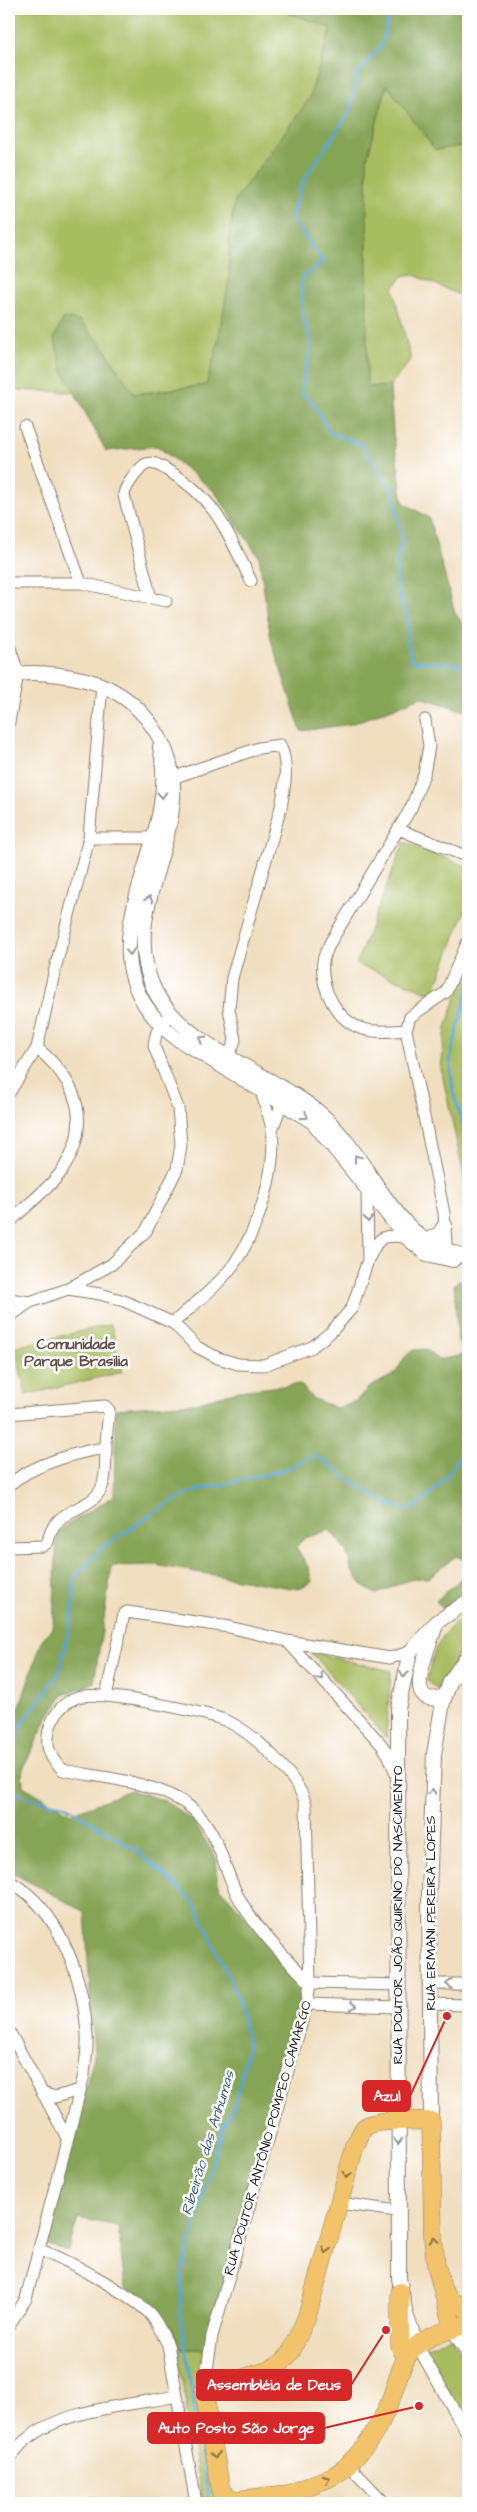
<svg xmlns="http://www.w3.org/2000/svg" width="477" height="2512" font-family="'Architects Daughter',sans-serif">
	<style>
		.green { fill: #a8bc61; stroke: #626c3e }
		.forest { fill: #86a457; stroke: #51603a }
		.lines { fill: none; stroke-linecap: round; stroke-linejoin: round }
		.stream { stroke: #5ca4d2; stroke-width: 3 }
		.minor-casing { stroke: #867d6e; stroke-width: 13 }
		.tertiary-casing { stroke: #867d6e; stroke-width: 16 }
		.primary-casing { stroke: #867d6e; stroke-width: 19 }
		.minor { stroke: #fff; stroke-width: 11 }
		.tertiary { stroke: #fff; stroke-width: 14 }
		.primary { stroke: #f2c36a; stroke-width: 18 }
		.oneway { stroke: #999 }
		.oneway2 { stroke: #877043 }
		.labels { text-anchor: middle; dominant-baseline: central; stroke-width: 5; stroke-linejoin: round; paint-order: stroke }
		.street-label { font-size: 14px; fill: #1c1c1c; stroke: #fff }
		.neighbourhood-label { font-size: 15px; font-weight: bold; fill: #624f47; stroke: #fff }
		.water-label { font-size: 15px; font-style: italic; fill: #3c6077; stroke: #fff }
		.leader { fill: none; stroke: #d62828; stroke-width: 2 }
		.callout-dot { fill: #d62828; stroke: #fff; stroke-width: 2 }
		.callout { fill: #d62828; stroke: #d62828; stroke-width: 2 }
		.callout-label { font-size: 15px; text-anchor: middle; font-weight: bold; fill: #fff }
	</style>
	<rect width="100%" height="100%" fill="#fff"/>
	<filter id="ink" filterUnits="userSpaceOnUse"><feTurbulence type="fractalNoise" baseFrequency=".02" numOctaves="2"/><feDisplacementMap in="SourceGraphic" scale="10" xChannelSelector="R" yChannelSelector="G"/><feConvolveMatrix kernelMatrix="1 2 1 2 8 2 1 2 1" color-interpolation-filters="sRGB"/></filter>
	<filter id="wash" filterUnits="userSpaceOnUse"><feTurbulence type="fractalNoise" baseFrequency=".0096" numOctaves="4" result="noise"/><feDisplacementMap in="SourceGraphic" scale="20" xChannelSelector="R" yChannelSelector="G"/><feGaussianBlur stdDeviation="1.12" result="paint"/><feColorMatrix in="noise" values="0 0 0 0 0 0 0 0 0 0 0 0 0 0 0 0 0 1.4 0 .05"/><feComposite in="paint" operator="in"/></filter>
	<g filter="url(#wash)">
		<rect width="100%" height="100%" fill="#f0debf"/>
		<path class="green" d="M 9,9 L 468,9 L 468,299 L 412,274 L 403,276 L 393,288 L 411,360 L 390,386 L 301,392 L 206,385 L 134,394 L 9,390 Z
			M 404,842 L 468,867 L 468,903 L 433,994 L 356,964 Z
			M 468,963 L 468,1195 L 441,1069 L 446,1027 Z
			M 111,1324 L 122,1372 L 26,1395 L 15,1347 Z
			M 468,1613 L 468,1650 L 443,1687 L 438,1690 L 427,1681 C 434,1647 440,1633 468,1613 Z
			M 311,1652 L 391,1671 L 386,1738 Z
			M 451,2336 L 468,2362 L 468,2425 L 424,2348 Z
			M 181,2349 L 205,2349 L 200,2362 L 199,2378 L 216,2503 L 202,2503 L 179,2363 Z"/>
		<path class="forest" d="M 277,9 L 468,9 L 468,145 L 435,150 L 387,85 L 367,159 L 367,387 L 390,386 L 393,431 L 403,502 L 429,518 L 455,613 L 468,631 L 468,712 L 421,697 L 351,724 L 301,731 L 271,640 L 259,557 L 214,491 L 157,446 L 106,451 L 63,371 L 54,338 L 64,318 L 80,321 L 101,343 L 134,394 L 206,385 L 217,346 L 229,280 L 229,235 L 235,200 L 309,99 L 331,28 Z
			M 468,1275 L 468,1353 L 458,1341 L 454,1284 Z
			M 426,1349 L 439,1360 L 468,1354 L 468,1592 L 443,1609 L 436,1601 L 467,1573 L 468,1561 L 456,1556 L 428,1578 C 408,1576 395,1588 376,1594 L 364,1587 L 352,1571 L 346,1551 L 330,1530 L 305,1538 L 296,1547 L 308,1567 L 312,1582 L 297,1589 L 154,1565 L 112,1566 L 94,1683 L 63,1695 L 48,1717 L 22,1771 L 23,1786 L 71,1814 L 130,1790 L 166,1801 L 194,1822 L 216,1858 L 219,1886 L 305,1986 L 205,2349 L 181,2349 L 172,2328 L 125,2288 L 118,2226 L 78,2218 L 68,2251 L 44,2244 L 94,2057 L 85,1912 L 9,1871 L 9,1738 L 43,1638 L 53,1628 L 57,1531 L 114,1496 L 116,1409 L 195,1403 L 238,1391 L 300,1384 L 312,1398 L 336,1408 L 356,1401 L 368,1388 L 395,1374 L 405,1357 L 413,1350 Z"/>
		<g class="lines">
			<path class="stream" d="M 382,9 L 389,14 L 382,45 L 357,74 L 350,111 L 302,183 L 291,218 L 323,262 L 301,279 L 302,313 L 311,343 L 301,392 L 315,406 L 329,432 L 362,445 L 393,493 L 402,541 L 396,563 L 398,595 L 408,618 L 408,645 L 412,661 L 468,665
				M 468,988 L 450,1060 L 453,1092 L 468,1140
				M 9,1759 L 22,1724 L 59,1673 L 73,1612 L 74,1579 L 101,1549 L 167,1504 L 195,1491 L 285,1470 L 315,1455 C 349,1476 370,1502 410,1510 C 437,1492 453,1471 468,1442
				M 9,1783 L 10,1788 L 25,1797 L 66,1806 L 136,1850 L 176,1885 L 197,1907 L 238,1999 L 248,2045 L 235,2104 L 223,2127 L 216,2149 L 183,2269 L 180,2314 L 209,2503"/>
		</g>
	</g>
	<g filter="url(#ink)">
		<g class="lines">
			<g class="minor-casing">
				<path id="minor" d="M 25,427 L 81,583
					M 9,583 L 81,583 L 166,601
					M 151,598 L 124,495 C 125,486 134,476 140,469 C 148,459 158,464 167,470 C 216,498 228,533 251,581
					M 9,645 L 18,673 L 9,722
					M 175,777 L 259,748 L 280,745 C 289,764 285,786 281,807 L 232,978 L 229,1009 L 235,1040 L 233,1046 L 223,1064
					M 398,829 L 468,857
					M 89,838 L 160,838
					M 406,1030 C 392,1031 376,1033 363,1029 C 336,1021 320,987 323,961 C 324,955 328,948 330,943 L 411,808 L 424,774 L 429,746 L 425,720
					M 9,1093 L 37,1048 L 55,969 L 89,838 L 102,685
					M 272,1130 L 284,1097
					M 9,1223 C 23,1208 50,1188 61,1172 C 93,1125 79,1083 37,1048
					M 370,1256 C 379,1235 384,1235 406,1237
					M 447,1258 L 444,1213 L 406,1030 L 410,1017 L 446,992 L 468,941
					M 68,1289 L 112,1264 L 146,1231 L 177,1169 L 181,1145 L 178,1108 L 154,1046 C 155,1033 159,1026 168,1017
					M 9,1299 L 30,1302 L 68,1289 L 100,1294 L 124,1301 L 173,1323 L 197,1347 L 218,1358 L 238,1364 L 264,1365 L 312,1347 L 331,1332 L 352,1308 L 368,1260 L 367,1191 L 372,1187
					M 9,1317 L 30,1302
					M 173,1323 C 194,1304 220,1285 236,1261 C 258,1229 277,1170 272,1130 C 270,1117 264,1103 261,1090 L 264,1085
					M 9,1414 L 105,1406 L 109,1410 C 108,1423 106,1436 106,1448 C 105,1461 107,1474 102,1487 C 91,1513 54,1505 48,1542 L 43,1546 L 9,1547
					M 9,1485 C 32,1465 76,1452 106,1448
					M 287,1641 L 381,1744 L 389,1756 L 396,1774
					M 106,1696 L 124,1614 L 127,1612 L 229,1627 L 287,1641 L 390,1658 L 410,1652
					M 9,1881 C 61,1909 84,1981 87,2036 C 88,2049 85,2062 84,2075 L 26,2299 L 9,2325
					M 310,1983 L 399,1985
					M 430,1984 L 468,1984
					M 307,2004 L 400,2007
					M 430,2004 L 468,2005
					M 9,2031 L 67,2138
					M 42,2093 L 55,2097 L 80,2090
					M 339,2203 L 397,2211
					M 39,2250 C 62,2256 135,2297 151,2315 C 158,2324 163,2335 168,2345 L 196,2503
					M 417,2345 L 468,2435
					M 204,2390 L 212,2336 L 307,2004 L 310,1983 L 306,1805 C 299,1777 256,1736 231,1723 C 210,1712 105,1692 82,1696 C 58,1700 40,1733 51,1755 C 53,1761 58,1765 63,1770 C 103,1778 152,1781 186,1804 C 220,1827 222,1869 241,1902 C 259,1932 286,1958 310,1983
					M 9,2459 C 15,2452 20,2444 27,2439 C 63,2409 132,2405 177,2396
					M 348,2465 L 385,2503"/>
			</g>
			<g class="tertiary-casing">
				<path id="tertiary" d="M 9,676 C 33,669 82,676 106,687 C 127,697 144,712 156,732 C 211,817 113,901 154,989 C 181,1046 274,1074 321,1114 C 361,1149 380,1204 421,1237 C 435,1248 453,1252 468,1258
					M 160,747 C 184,848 67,953 176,1038 L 313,1122 L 406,1237 L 427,1254 L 453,1260
					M 426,1241 L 439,1234 L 445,1225
					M 436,1625 C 430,1644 398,1712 445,1696
					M 431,2121 L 429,1893 L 434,1754 L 443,1702 L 450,1682 L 468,1655
					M 453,2329 L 468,2352
					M 417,2345 L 406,2315 L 399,2278 L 398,1709 L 410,1652 L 437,1622 L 468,1601"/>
			</g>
			<g class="primary-casing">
				<path id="primary" d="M 443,2290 L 451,2301 L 468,2309
					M 400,2292 L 400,2346 L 406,2358
					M 221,2493 L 236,2500 L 288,2494
					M 223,2503 L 204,2390 L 270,2370 L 282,2362 L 291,2352 L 307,2316 L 355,2146 C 358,2141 360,2133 364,2128 C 374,2118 417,2121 431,2121 L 433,2238 L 436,2265 L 453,2329
					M 277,2503 C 297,2484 329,2485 349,2464 C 366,2447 380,2426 389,2404 C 397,2384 400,2361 416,2346 C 430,2334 452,2330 468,2323"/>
			</g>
			<use href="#minor" class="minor"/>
			<use href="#tertiary" class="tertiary"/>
			<use href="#primary" class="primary"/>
		</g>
		<defs><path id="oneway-chevron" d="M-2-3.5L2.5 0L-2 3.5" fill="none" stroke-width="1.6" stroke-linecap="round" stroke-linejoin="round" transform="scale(1.25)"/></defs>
		<g class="oneway">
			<use href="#oneway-chevron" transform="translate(162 795) rotate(89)"/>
			<use href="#oneway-chevron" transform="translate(149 899) rotate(-75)"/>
			<use href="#oneway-chevron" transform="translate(130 952) rotate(86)"/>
			<use href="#oneway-chevron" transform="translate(202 1039) rotate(-146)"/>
			<use href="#oneway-chevron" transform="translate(305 1116) rotate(34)"/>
			<use href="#oneway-chevron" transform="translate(357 1158) rotate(-127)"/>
			<use href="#oneway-chevron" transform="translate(368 1219) rotate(90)"/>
			<use href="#oneway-chevron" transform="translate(404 1674) rotate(99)"/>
			<use href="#oneway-chevron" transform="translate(320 1677) rotate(48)"/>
			<use href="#oneway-chevron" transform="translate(432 1792) rotate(-88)"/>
			<use href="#oneway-chevron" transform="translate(449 1984) rotate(180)"/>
			<use href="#oneway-chevron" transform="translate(353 2006) rotate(2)"/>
			<use href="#oneway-chevron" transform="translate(398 2141) rotate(91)"/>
		</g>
		<g class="oneway2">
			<use href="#oneway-chevron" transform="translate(347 2175) rotate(105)"/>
			<use href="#oneway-chevron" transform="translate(434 2240) rotate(-94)"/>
			<use href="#oneway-chevron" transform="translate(326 2250) rotate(106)"/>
			<use href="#oneway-chevron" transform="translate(215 2455) rotate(81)"/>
			<use href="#oneway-chevron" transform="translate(327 2479) rotate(-25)"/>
		</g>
	</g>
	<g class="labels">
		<g class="street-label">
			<text transform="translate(431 1913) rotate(-90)">RUA ERMANI PEREIRA LOPES</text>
			<text transform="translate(398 1915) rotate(-90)">RUA DOUTOR JOÃO QUIRINO DO NASCIMENTO</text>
			<text transform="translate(268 2138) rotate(-74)">RUA DOUTOR ANTÔNIO POMPEO CAMARGO</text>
		</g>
		<g class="neighbourhood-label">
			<text x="76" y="1344">Comunidade<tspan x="76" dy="17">Parque Brasilia</tspan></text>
		</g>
		<g class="water-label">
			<text transform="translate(208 2143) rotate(-73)">Ribeirão das Anhumas</text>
		</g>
	</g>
	<path class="leader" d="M447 2016L410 2096M386 2330L351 2385M419 2406L324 2428"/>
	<g class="callout-dot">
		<circle cx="447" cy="2016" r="5"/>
		<circle cx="386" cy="2330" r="5"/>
		<circle cx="419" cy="2406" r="5"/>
	</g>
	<g class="callout">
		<rect x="363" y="2081" width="47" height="30" rx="5"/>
		<rect x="197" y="2370" width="154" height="30" rx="5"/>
		<rect x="148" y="2413" width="176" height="30" rx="5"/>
	</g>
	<g class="callout-label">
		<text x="387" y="2101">Azul</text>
		<text x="274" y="2390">Assembléia de Deus</text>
		<text x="236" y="2433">Auto Posto São Jorge</text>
	</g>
	<rect width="477" height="2512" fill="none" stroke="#fff" stroke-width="30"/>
</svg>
